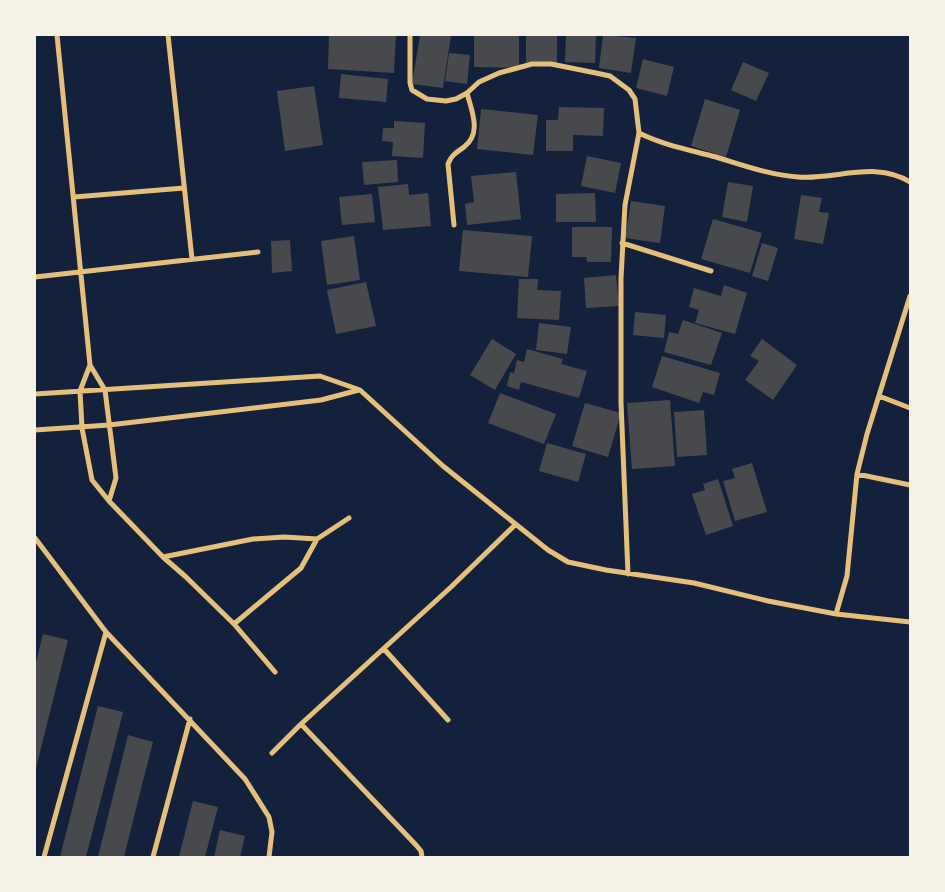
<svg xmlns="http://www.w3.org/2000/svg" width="945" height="892" font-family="Signika,sans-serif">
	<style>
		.building { fill: #48494c }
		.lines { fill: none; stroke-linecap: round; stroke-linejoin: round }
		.minor { stroke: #e5c07b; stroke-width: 5 }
	</style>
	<rect width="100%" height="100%" fill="#14213d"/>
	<path class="building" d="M 329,35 L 396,35 L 394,73 L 328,69 Z
		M 420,35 L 451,35 L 443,88 L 412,84 Z
		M 474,35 L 519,35 L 519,68 L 474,67 Z
		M 526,35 L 557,35 L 557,63 L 526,62 Z
		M 566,35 L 596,35 L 595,63 L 565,62 Z
		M 603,35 L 636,38 L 631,73 L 599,68 Z
		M 449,53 L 470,55 L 467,84 L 445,81 Z
		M 643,59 L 674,67 L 667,96 L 636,88 Z
		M 743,62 L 769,73 L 756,101 L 731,90 Z
		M 341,74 L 388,79 L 386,102 L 339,98 Z
		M 314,86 L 323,145 L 285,151 L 277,91 Z
		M 705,99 L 740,110 L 726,157 L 691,146 Z
		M 559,107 L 604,108 L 603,136 L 573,135 L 573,151 L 546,151 L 546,120 L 558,120 Z
		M 481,109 L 538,115 L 533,155 L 477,149 Z
		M 394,121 L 425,123 L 423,158 L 392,156 L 393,142 L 382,141 L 383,128 L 394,128 Z
		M 587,156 L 621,163 L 615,193 L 581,186 Z
		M 397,160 L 398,182 L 364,185 L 362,162 Z
		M 516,172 L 521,219 L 467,225 L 465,204 L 474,202 L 471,176 Z
		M 728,182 L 753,186 L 747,222 L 722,217 Z
		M 408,184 L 409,195 L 428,193 L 431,226 L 383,230 L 378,187 Z
		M 595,193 L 596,222 L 556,222 L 556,194 Z
		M 372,194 L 375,222 L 342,225 L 339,197 Z
		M 801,195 L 822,198 L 819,212 L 829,213 L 823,244 L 794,239 Z
		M 631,201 L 665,206 L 660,243 L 625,238 Z
		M 713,219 L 762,233 L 750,273 L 701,259 Z
		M 572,227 L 612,227 L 611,262 L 587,262 L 586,257 L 572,257 Z
		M 463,230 L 532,236 L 528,277 L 459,271 Z
		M 354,236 L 360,280 L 327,285 L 321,241 Z
		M 290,240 L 292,271 L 272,273 L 271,241 Z
		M 762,243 L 778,248 L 768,281 L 752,276 Z
		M 616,275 L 619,306 L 586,308 L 584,278 Z
		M 519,279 L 538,279 L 537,290 L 561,291 L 559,320 L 517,318 Z
		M 366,282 L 376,326 L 336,334 L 327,290 Z
		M 724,285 L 747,293 L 735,334 L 695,323 L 699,310 L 689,307 L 694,288 L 721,296 Z
		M 635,312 L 666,315 L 664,338 L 633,335 Z
		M 683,320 L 722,333 L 711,365 L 664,352 L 669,332 L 678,334 Z
		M 539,323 L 571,327 L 567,354 L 536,350 Z
		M 492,339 L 516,354 L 495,390 L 470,375 Z
		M 762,339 L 797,365 L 773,400 L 745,380 L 759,361 L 750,356 Z
		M 527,349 L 563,359 L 561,364 L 587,371 L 579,398 L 521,382 L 519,390 L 507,386 L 510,372 L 514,373 L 517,360 L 524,362 Z
		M 662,356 L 720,373 L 714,395 L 703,392 L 699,403 L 652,387 Z
		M 500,393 L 556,414 L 544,444 L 488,423 Z
		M 670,400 L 675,466 L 632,469 L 627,403 Z
		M 585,403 L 621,413 L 608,457 L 572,446 Z
		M 704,410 L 707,455 L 677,457 L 674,412 Z
		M 547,443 L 586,454 L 578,482 L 539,471 Z
		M 752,463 L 767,512 L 735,521 L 723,481 L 735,478 L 732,469 Z
		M 718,479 L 733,526 L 706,535 L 692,494 L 705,490 L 703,484 Z
		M 43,634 L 68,640 L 36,768 L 35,666 Z
		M 98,706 L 123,712 L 113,752 L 86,857 L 60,857 Z
		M 128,735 L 153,742 L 143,781 L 124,857 L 98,857 Z
		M 193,801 L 218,807 L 205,857 L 179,857 Z
		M 220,830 L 245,836 L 240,857 L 214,857 Z"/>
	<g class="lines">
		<path class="minor" d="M 57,35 L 90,365 L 80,391 L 82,428 L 92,480 L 109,501 L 163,557 L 186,577 L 234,624 L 275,672
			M 168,35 L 192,259
			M 410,35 L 410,83 L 412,90 L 427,99 L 446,101 L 456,99 L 467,93 L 479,82 L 499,73 L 532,64 L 551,64 L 596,73 L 610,76 L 629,90 L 635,99 L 639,133 C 663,145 690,150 716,157 C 742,165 770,175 798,177 C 835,180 876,160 910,182
			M 74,197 L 184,188
			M 454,225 L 448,164 C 452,154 456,153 464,147 C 482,133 472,112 467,93
			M 622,243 L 711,271
			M 35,277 L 258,252
			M 90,365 L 105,390 L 116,478 L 109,501
			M 35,394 L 320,376 L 360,390 L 443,466 L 548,550 L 568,562 L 606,570 L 694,583 L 768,601 L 836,614 L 910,622
			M 879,396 L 910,408
			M 35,430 L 109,425 L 321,400 L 359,390
			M 857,474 L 910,485
			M 35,538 L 106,632 L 245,779 L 269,817 L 272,832 L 269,857
			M 163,557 L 253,539 L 284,537 L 317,539
			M 628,574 L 621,402 L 621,278 L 625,205 L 639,133
			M 836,614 L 847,576 L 857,474 L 867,434 L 910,296
			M 234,624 L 301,568 L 317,539 L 349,518
			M 384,649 L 448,720
			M 301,724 L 416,845 L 421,851 L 422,857
			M 272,753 L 301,724 L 451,587 L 515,525
			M 44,857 L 106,632
			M 153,857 L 190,719"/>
	</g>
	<rect width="945" height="892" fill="none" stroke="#f6f1e7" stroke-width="72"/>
</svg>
